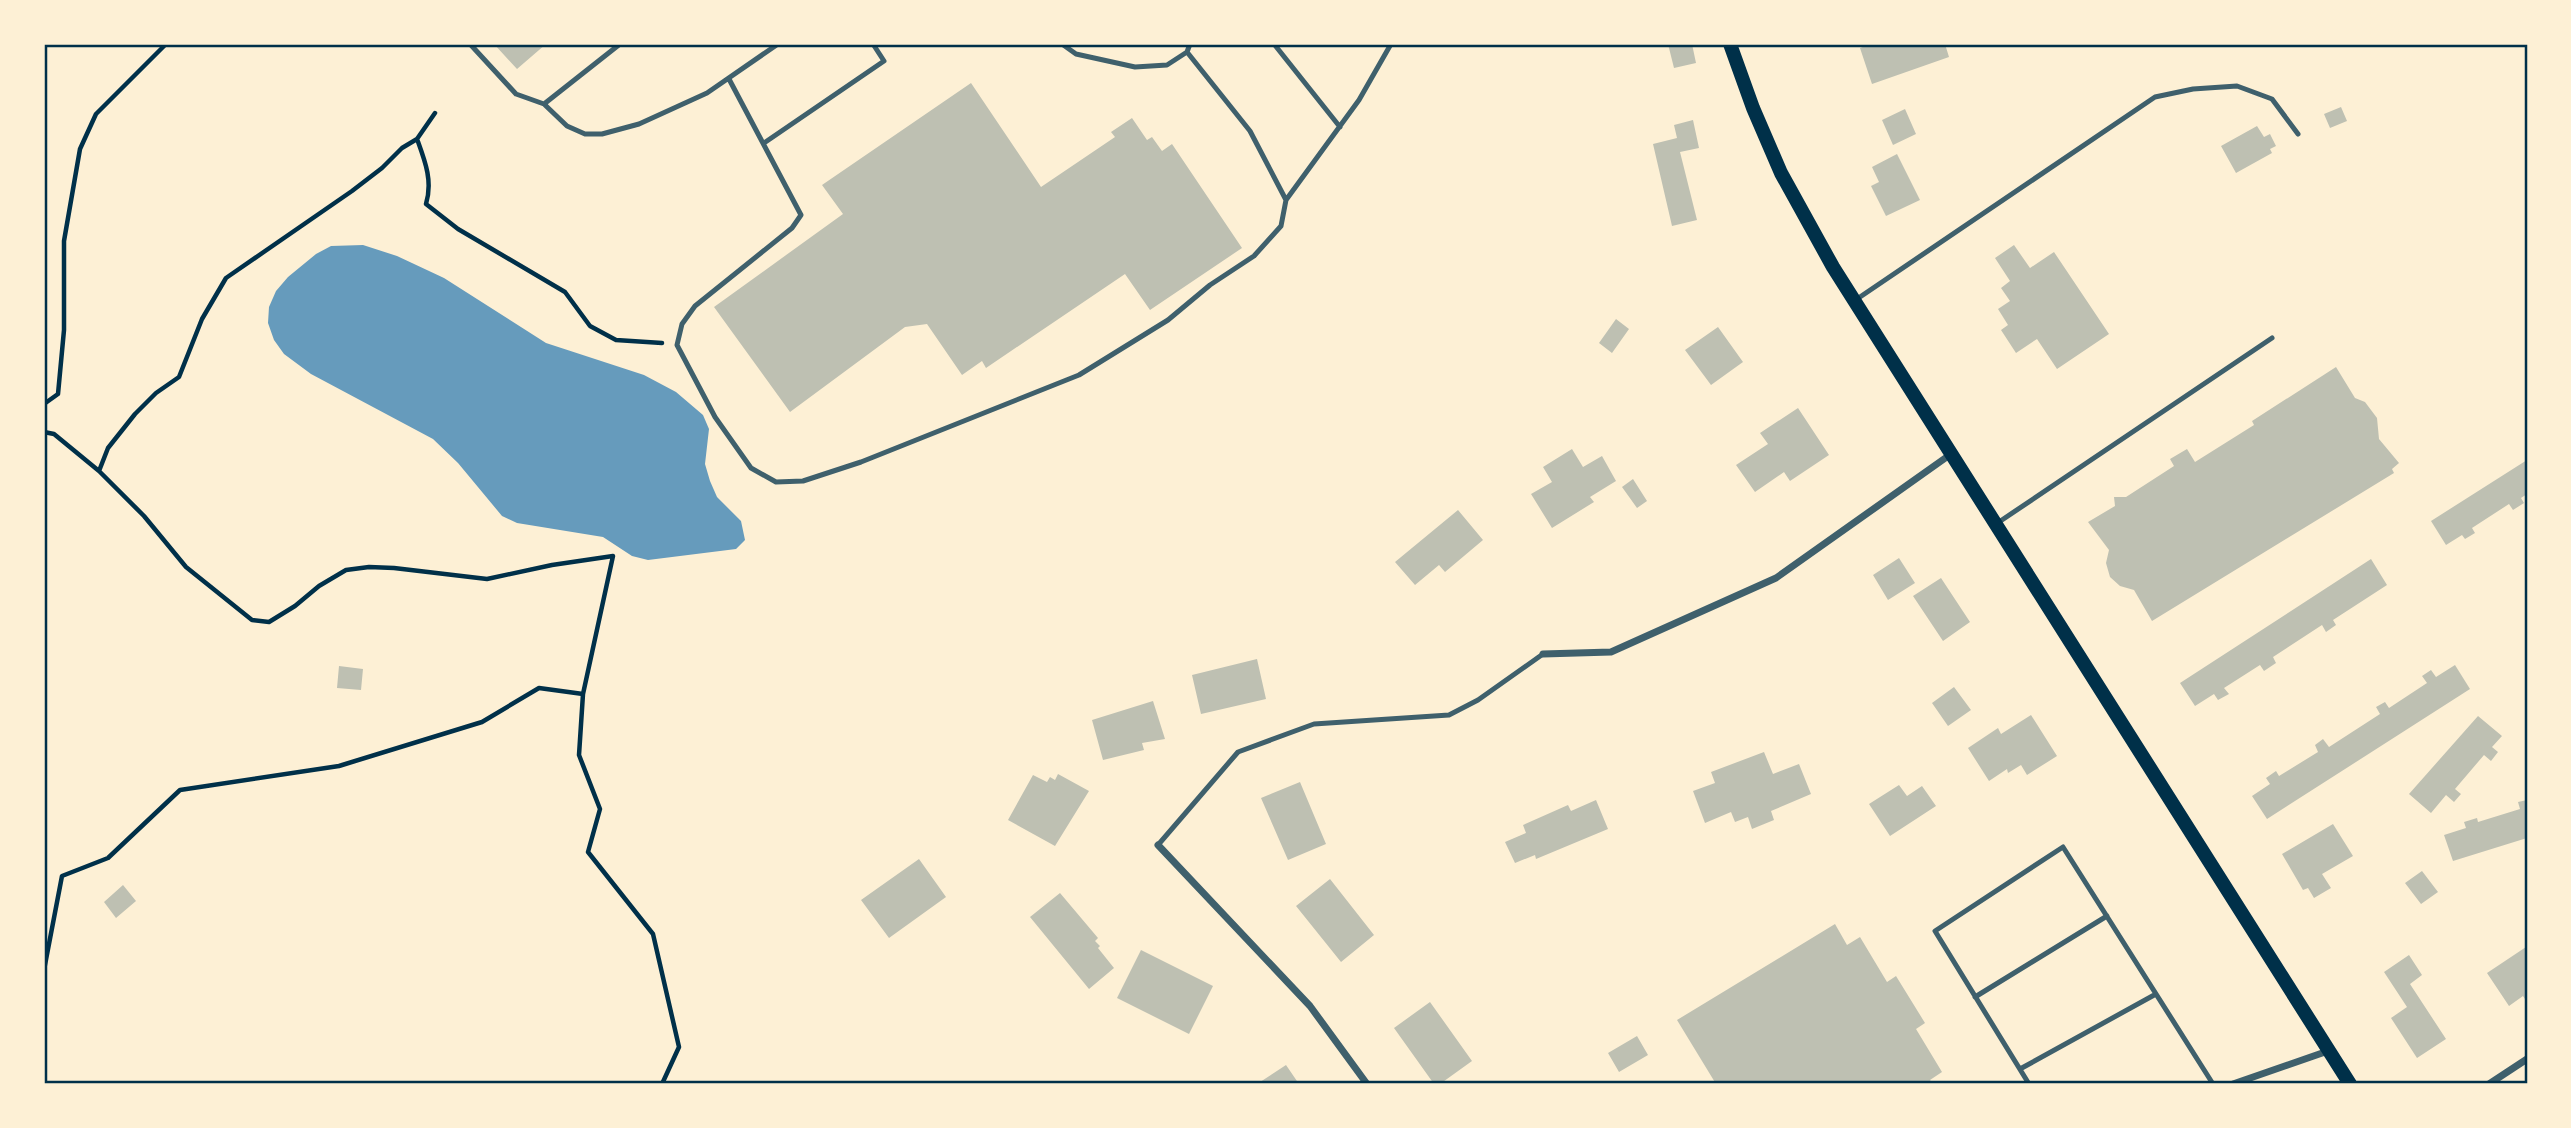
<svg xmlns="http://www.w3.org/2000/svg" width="2571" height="1128" font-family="Raleway,sans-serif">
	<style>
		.water { fill: #669bbc }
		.building { fill: #bec0b2 }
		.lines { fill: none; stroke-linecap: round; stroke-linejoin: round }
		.path { stroke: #003049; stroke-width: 4.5 }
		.service { stroke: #3f606c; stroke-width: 5 }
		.minor { stroke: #3f606c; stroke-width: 7 }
		.secondary { stroke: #003049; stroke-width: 14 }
		.neatline { fill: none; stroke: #003049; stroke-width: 2.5 }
	</style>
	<rect width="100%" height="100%" fill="#fdf0d5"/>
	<path class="water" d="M 363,245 L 397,256 L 444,278 L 546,343 L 644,375 L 676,392 L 703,415 L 709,429 L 705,464 L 710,481 L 717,497 L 741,521 L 745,540 L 736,549 L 648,560 L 632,556 L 603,537 L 517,523 L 502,516 L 458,463 L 433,439 L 311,374 L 284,354 L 274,340 L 268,323 L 269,307 L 276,291 L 288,277 L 316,254 L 331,246 Z"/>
	<path class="building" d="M 494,44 L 546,44 L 517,69 Z
		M 1668,44 L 1692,44 L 1696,63 L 1674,68 Z
		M 1871,44 L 1945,44 L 1949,57 L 1872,84 L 1860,48 Z
		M 971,83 L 1041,187 L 1115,137 L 1111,132 L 1132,118 L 1147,140 L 1152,137 L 1162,151 L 1172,144 L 1242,248 L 1150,310 L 1125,274 L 986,368 L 982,361 L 962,375 L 927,324 L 905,327 L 790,412 L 714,307 L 843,214 L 822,185 Z
		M 2341,107 L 2347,121 L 2330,128 L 2324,114 Z
		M 1905,109 L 1916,134 L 1893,145 L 1882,120 Z
		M 1693,120 L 1699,148 L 1680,152 L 1697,220 L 1672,226 L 1653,144 L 1677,138 L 1674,125 Z
		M 2257,126 L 2264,137 L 2270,134 L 2276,146 L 2270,149 L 2272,153 L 2236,173 L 2221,146 Z
		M 1897,154 L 1920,200 L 1886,216 L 1871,186 L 1879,182 L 1872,167 Z
		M 2014,245 L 2030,268 L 2054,252 L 2109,334 L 2057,369 L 2037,339 L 2016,353 L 2001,330 L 2008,325 L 1998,309 L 2010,301 L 2001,288 L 2010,281 L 1995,258 Z
		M 1616,319 L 1629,329 L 1612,353 L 1599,343 Z
		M 1718,327 L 1743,362 L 1711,385 L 1685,350 Z
		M 2336,367 L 2355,398 L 2365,402 L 2377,418 L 2379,439 L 2399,463 L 2392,469 L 2394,473 L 2152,621 L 2134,590 L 2120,586 L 2110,577 L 2106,563 L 2109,550 L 2088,522 L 2115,506 L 2114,497 L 2126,497 L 2174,466 L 2170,459 L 2187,449 L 2195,462 L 2254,425 L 2252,421 Z
		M 1798,408 L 1829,455 L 1790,481 L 1784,472 L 1755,492 L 1736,465 L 1768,444 L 1760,433 Z
		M 1572,449 L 1583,467 L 1602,456 L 1616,481 L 1590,497 L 1594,502 L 1552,528 L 1531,494 L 1552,482 L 1543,467 Z
		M 2527,460 L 2527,494 L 2521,498 L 2524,503 L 2513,510 L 2509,504 L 2472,528 L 2475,533 L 2465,539 L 2462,535 L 2446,545 L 2431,521 Z
		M 1633,479 L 1647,501 L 1637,508 L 1622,487 Z
		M 1458,510 L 1483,540 L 1445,572 L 1439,565 L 1415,585 L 1395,562 Z
		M 1899,558 L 1915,583 L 1888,600 L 1873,575 Z
		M 2371,559 L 2387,585 L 2333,620 L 2336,625 L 2326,632 L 2322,625 L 2273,657 L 2276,663 L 2264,671 L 2260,665 L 2224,688 L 2229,694 L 2218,700 L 2214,694 L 2195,706 L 2180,683 Z
		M 1941,578 L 1970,622 L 1943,641 L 1913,596 Z
		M 1257,659 L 1266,699 L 1201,714 L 1192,675 Z
		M 2455,665 L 2470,689 L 2267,819 L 2252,796 L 2270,784 L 2266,778 L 2276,771 L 2279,776 L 2318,752 L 2315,745 L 2323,739 L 2329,747 L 2380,714 L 2376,707 L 2385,702 L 2389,708 L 2427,683 L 2422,676 L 2431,670 L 2436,677 Z
		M 339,666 L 363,669 L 361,690 L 337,688 Z
		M 1954,687 L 1971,710 L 1948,726 L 1932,703 Z
		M 1153,701 L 1165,739 L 1142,743 L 1144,750 L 1103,760 L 1092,720 Z
		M 2031,715 L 2057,756 L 2027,775 L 2021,765 L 2008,773 L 2007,769 L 1989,781 L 1968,748 L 1998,728 L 2001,734 Z
		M 2478,716 L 2502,736 L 2492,747 L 2498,752 L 2491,761 L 2484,755 L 2455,789 L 2461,794 L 2454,802 L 2446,795 L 2431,813 L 2409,794 Z
		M 1764,752 L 1773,774 L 1799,764 L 1811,794 L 1771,811 L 1774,820 L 1752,829 L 1748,817 L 1735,822 L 1731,812 L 1705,823 L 1693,791 L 1715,783 L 1711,772 Z
		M 1058,774 L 1089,791 L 1055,846 L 1008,820 L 1033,775 L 1047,782 L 1050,777 L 1055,780 Z
		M 1300,782 L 1326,844 L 1288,860 L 1261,798 Z
		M 1899,785 L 1907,796 L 1922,786 L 1936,806 L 1890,836 L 1869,804 Z
		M 1596,800 L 1608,829 L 1536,859 L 1535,855 L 1515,863 L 1505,842 L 1526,833 L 1523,825 L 1568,805 L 1571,811 Z
		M 2527,800 L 2527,838 L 2453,861 L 2444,835 L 2466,828 L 2464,822 L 2477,818 L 2478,822 L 2520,809 L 2518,802 Z
		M 2333,824 L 2353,856 L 2322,874 L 2331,888 L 2314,898 L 2308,888 L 2303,890 L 2282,854 Z
		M 919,859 L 946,897 L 889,938 L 861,900 Z
		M 2422,871 L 2438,892 L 2421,904 L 2405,883 Z
		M 1330,879 L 1374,935 L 1341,962 L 1296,906 Z
		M 123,885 L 136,901 L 116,918 L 104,902 Z
		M 1060,893 L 1098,938 L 1095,941 L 1100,946 L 1098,948 L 1114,968 L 1089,989 L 1030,917 Z
		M 1835,924 L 1847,945 L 1860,937 L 1887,982 L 1896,976 L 1925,1023 L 1916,1029 L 1942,1072 L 1930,1080 L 1933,1084 L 1716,1084 L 1677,1020 Z
		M 2526,947 L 2527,1002 L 2523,996 L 2509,1006 L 2487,973 Z
		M 1141,950 L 1213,986 L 1189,1034 L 1117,998 Z
		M 2409,955 L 2422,975 L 2410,984 L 2446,1039 L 2417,1058 L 2391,1018 L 2407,1007 L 2384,972 Z
		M 1430,1002 L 1472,1061 L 1440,1084 L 1434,1084 L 1394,1028 Z
		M 1637,1036 L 1648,1055 L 1619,1072 L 1608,1053 Z
		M 1286,1065 L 1299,1084 L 1257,1084 Z"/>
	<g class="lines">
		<path class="path" d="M 435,113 L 417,139 C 425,161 433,181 426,204 L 458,229 L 565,292 L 590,326 L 616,340 L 662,343
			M 44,404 L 58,394 L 64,330 L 64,241 L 80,149 L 96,114 L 166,44
			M 44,432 L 54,434 L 99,471 L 144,516 L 186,567 L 252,620 L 269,622 L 295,606 L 319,586 L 346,570 L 369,567 L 394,568 L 487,579 L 552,565 L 613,556 L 583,694 L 539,688 L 482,722 L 339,766 L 180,790 L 108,858 L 62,876 L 44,970
			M 99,471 L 108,448 L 135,414 L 156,393 L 179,377 L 202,319 L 226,278 L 352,191 L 382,168 L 402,148 L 417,139
			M 583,694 L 579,755 L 600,809 L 588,852 L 653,934 L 679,1047 L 662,1084"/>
		<path class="service" d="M 470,44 L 516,94 L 544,104 L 567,126 L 585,134 L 602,134 L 639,124 L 707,93 L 778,44
			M 1062,44 L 1076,54 L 1135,67 L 1167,65 L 1187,52 L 1190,44
			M 1274,44 L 1340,127
			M 1187,52 L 1250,131 L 1286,200
			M 729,79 L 801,215 L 792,228 L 695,306 L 682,324 L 677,345 L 715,417 L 751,468 L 776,482 L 803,481 L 861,462 L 1079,375 L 1168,320 L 1210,285 L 1254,256 L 1281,226 L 1286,200 L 1359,100 L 1391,44
			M 544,104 L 620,44
			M 764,143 L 884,61 L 873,44
			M 1857,299 L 2155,97 L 2193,89 L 2237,86 L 2272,99 L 2298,134
			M 1996,524 L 2272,338
			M 1158,845 L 1238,752 L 1314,724 L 1449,715 L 1478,700 L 1543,654
			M 1975,997 L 2107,916
			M 2020,1069 L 2156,994
			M 2029,1084 L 1935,931 L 2063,847 L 2213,1084"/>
		<path class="minor" d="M 1543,654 L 1611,652 L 1776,578 L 1951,454
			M 1158,845 L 1310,1006 L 1367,1084
			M 2233,1084 L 2328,1051
			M 2489,1084 L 2527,1059"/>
		<path class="secondary" d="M 1730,44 L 1753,108 L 1781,173 L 1833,267 L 2350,1084"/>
	</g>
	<rect width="2571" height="1128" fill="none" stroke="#fdf0d5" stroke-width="91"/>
	<rect x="46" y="46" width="2480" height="1036" class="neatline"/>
</svg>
